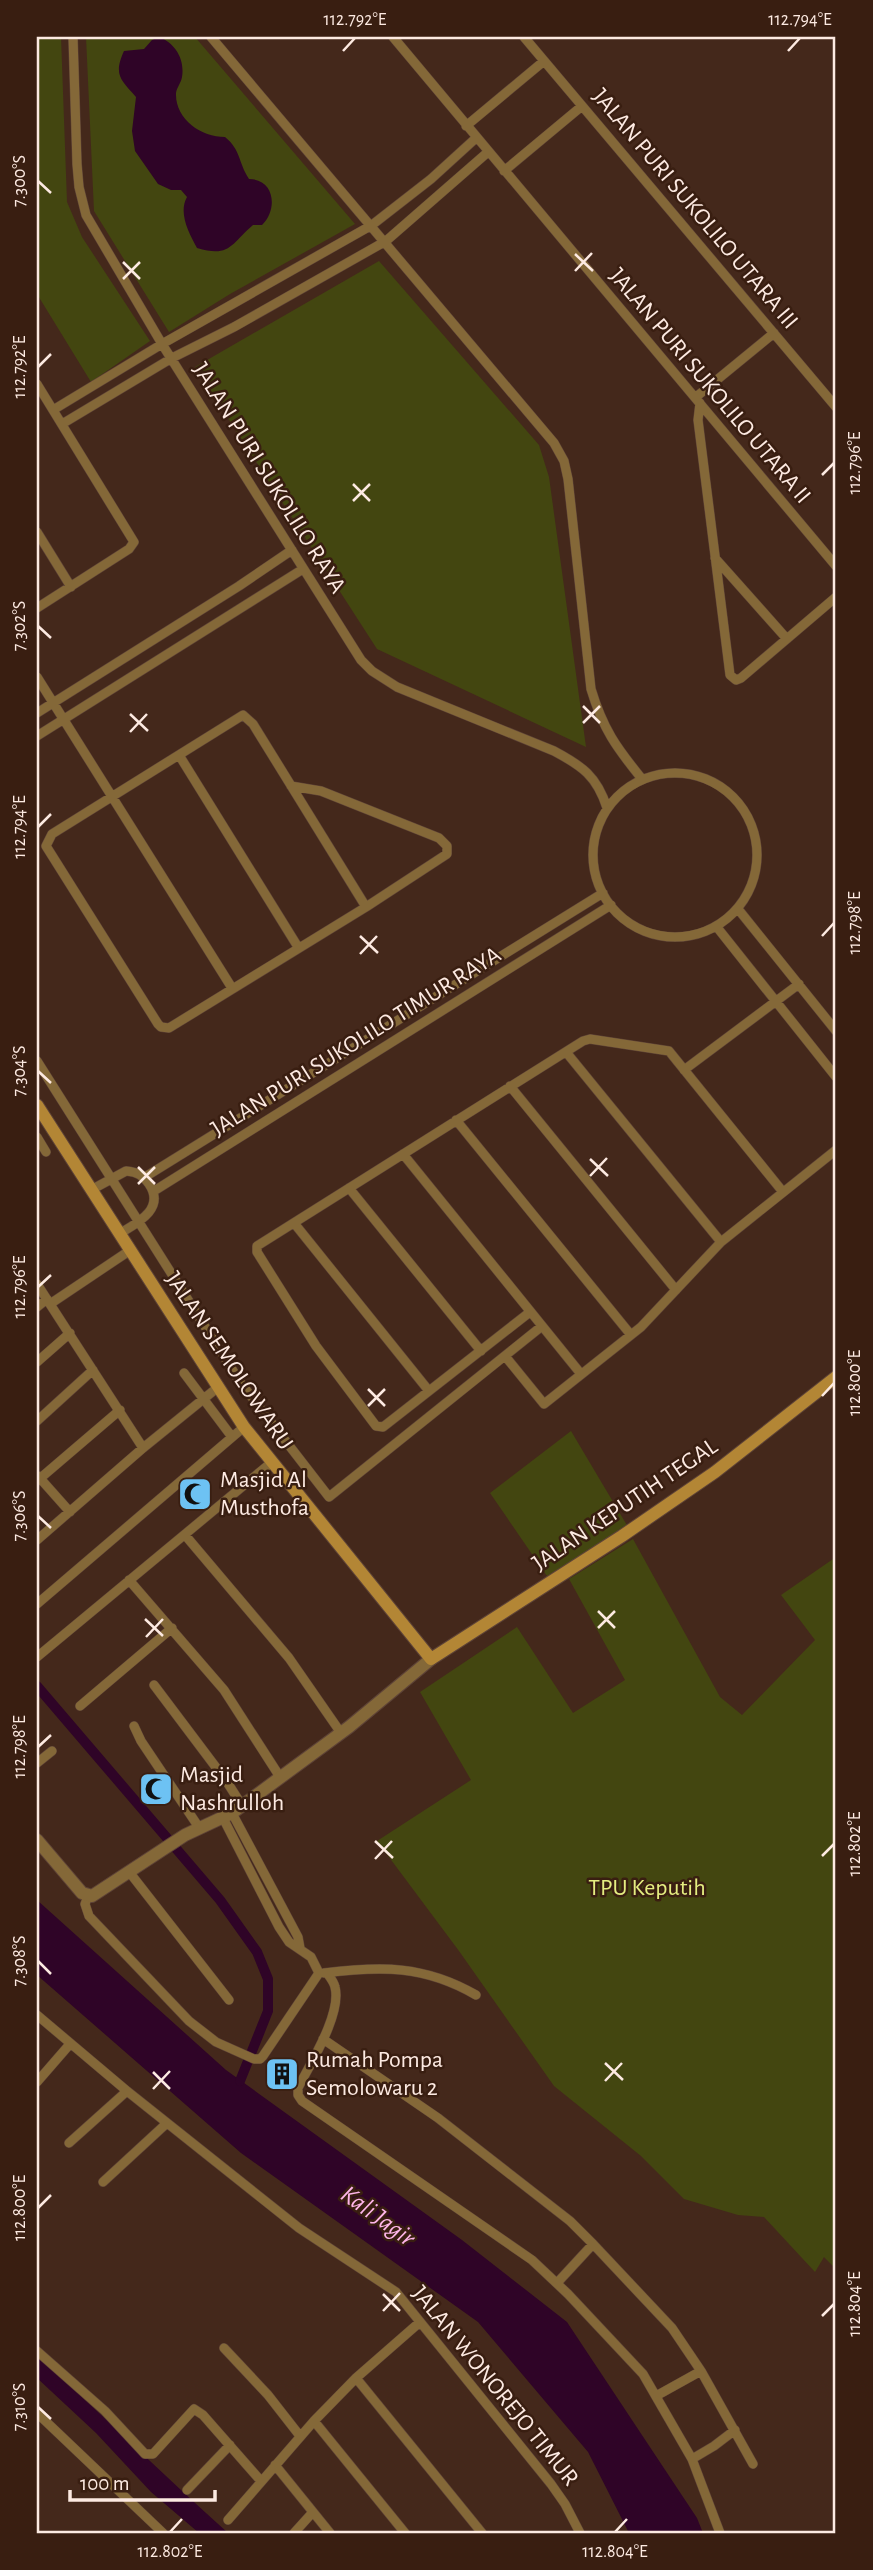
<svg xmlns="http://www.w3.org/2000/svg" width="873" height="2570" font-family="'Alegreya Sans',sans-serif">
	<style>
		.green { fill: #434610 }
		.water { fill: #2f0427 }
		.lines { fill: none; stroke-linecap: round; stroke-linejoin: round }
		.canal { stroke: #2f0427; stroke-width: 10 }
		.minor-casing { stroke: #5e4337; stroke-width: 10 }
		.tertiary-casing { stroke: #5e4337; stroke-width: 14 }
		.secondary-casing { stroke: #5e4337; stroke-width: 14 }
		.minor { stroke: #846838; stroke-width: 9 }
		.tertiary { stroke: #846838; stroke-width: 12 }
		.secondary { stroke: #b38635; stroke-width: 12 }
		.ticks { fill: none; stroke: #fdeae2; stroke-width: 2.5 }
		.labels { text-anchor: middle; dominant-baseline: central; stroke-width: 5; stroke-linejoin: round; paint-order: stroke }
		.street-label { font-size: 24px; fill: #fdeae2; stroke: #391e11 }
		.poi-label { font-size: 24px; fill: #fdeae2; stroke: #391e11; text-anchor: start }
		.park-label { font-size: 24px; fill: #e4ed80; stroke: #391e11 }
		.water-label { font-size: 26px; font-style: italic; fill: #feb5e9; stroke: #391e11 }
		.neatline { fill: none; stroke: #fdeae2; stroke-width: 2.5 }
		.ticks-label { font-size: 18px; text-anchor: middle; fill: #fdeae2 }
	</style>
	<rect width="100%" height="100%" fill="#44281b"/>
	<path class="green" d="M 37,37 L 61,37 L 67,202 L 82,237 L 150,341 L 91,382 L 37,294 Z
		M 86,37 L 195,37 L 355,224 L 230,294 L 169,332 L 94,211 Z
		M 379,261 L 539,445 L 549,477 L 586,747 L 377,649 L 195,367 Z
		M 571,1431 L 628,1527 L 547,1576 L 490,1493 Z
		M 633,1539 L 720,1697 L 742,1715 L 815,1640 L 781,1595 L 836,1557 L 836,2269 L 824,2257 L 815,2272 L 764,2217 L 738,2215 L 684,2199 L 641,2156 L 554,2086 L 459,1951 L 377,1841 L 471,1780 L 420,1692 L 517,1627 L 573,1713 L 625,1680 L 569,1579 Z"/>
	<path class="water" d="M 159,37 C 175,43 185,59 182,77 C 181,83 177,87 176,93 C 175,119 201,137 225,137 C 241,150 238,162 249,179 C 275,179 278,210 262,225 L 253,225 C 231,244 230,258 197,248 C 189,233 178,213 187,197 L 181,190 L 171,190 L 158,184 L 135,151 L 132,131 L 136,97 C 121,80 113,75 124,51 L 144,49 L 152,40 Z
		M 37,1900 L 226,2070 L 462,2240 L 567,2322 L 697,2518 L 703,2533 L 629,2533 L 588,2452 L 478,2322 L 241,2153 L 37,1975 Z
		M 37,2356 C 102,2414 163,2475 228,2533 L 199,2533 L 151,2492 L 96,2433 L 37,2378 Z"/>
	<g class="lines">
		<path class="canal" d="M 37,1686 L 220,1900 L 257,1952 L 268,1979 L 268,2011 L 240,2081"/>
		<g class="minor-casing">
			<path id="minor" d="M 73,37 L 77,164 L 79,187 L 86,215 L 162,344 L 361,660 L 372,671 L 397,687 L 554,751 C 582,766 597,776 607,808
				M 211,37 L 554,443 L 564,461 L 568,479 L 591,689 C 603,729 616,747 642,779
				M 393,37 L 836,566
				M 524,37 L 836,407
				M 466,126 L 544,61
				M 504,171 L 582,106
				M 37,384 L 134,542 L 129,549 L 37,608
				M 696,397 L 774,333
				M 700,403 L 698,420 L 730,675 L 736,680 L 741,678 L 836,597
				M 53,410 L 162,344 L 372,225 L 431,179 L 476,138
				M 62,424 L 172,358 L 234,327 L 386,241 L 488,152
				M 37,532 L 71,587
				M 715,558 L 787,639
				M 37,677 L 232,988
				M 37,713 L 239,586 L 292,550
				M 37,736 L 303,569
				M 179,755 L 298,947
				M593 855a82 82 0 1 1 164 0a82 82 0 1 1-164 0Z
				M 291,786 L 321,791 L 439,838 L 447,846 L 447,854 L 366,907 L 169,1028 L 161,1027 L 158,1024 L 46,846 L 52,834 L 243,715 L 253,724 L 366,907
				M 738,909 L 836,1031
				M 716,926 L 836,1077
				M 566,1052 L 721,1242
				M 37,1061 L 240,1382 L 329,1497 L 542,1326
				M 684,1070 L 799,984
				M 510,1086 L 676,1290
				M 456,1120 L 631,1335
				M 37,1137 L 46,1152
				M 403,1154 L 581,1374
				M 145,1177 L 603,893
				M 349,1188 L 481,1351
				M 91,1190 L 126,1171 C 137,1172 143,1175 149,1184 C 166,1209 137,1223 119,1234
				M 154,1191 L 611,905
				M 294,1223 L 429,1391
				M 37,1284 L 143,1448
				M 50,1304 L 129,1251
				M 37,1307 L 47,1299
				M 530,1312 L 383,1427 L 376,1426 L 316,1346 L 257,1252 L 257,1246 L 583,1041 L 590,1039 L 669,1051 L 783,1192
				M 505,1356 L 544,1404 L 641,1327 L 721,1242 L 836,1150
				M 37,1362 L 70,1333
				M 184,1373 L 232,1437
				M 37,1421 L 93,1370
				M 38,1476 L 70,1512
				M 37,1481 L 120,1410
				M 185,1535 L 289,1658 L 341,1733
				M 37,1540 L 143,1448 L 217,1388
				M 129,1580 L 224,1690 L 280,1777
				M 37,1604 L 244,1427
				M 37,1657 L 272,1462
				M 154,1685 L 227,1782 L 241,1804
				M 80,1706 L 172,1628
				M 134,1726 L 141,1741 L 200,1829
				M 37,1763 L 52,1751
				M 232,1813 L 298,1937 L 300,1948
				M 223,1818 L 279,1927 L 289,1942 L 311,1957 L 319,1973
				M 130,1873 L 229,2000
				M 88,1896 L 85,1904 L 89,1916 L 189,2021 L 216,2042 L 254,2059 L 260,2059 L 263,2056 L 319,1973
				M 324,1973 C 381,1966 424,1965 476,1995
				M 327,1973 C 330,1977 334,1982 335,1987 C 342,2014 310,2064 298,2088 L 298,2095 L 302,2101 L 532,2260 L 568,2294 L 643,2374 L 692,2459 L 720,2533
				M 37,2015 L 127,2091 L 299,2228 L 396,2292 L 551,2484 L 565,2504 L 580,2533
				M 323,2039 L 438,2118 L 570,2221 L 593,2244 L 672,2328 L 701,2371 L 753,2464
				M 37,2082 L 70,2044
				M 69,2143 L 127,2091
				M 103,2182 L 167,2123
				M 557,2283 L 593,2244
				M 224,2348 L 268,2395 L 300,2436
				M 37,2351 L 105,2411 L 145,2454 L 153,2454 L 194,2409 L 203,2415 L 261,2481
				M 356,2378 L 482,2533
				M 656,2396 L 701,2371
				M 37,2413 L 163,2533
				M 314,2421 L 405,2533
				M 692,2459 L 714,2446 L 735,2430
				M 275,2465 L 330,2533
				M 187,2490 L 230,2445
				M 228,2520 L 314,2421 L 356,2378 L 420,2322
				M 294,2533 L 313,2512"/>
		</g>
		<g class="tertiary-casing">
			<path id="tertiary" d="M 37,1840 L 82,1893 L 92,1896 L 185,1835 L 232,1813 L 349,1727 L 431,1659"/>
		</g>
		<g class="secondary-casing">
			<path id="secondary" d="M 37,1105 L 244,1427 L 431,1659 L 622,1536 L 715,1472 L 836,1377"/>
		</g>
		<use href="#minor" class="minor"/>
		<use href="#tertiary" class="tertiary"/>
		<use href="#secondary" class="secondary"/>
	</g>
	<path class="ticks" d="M 343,51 L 355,38M 788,51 L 800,38M 38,181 L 51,193M 575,254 L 593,271M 123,262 L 140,279M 575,271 L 592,253M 123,279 L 140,262M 38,367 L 51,354M 822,475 L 834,463M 353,484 L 370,501M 353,501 L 370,484M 38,626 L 51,638M 583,706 L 600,723M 130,714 L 148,731M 583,723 L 600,706M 130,732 L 147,714M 38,827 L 51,814M 360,936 L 378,953M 822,936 L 834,923M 360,954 L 377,936M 38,1071 L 51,1083M 590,1159 L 608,1176M 138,1167 L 155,1184M 590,1176 L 607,1158M 138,1184 L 155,1167M 38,1287 L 51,1275M 368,1389 L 385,1406M 822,1396 L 834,1383M 368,1406 L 385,1389M 38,1516 L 51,1528M 598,1611 L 615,1628M 145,1619 L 163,1636M 598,1628 L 615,1611M 146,1637 L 163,1619M 38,1747 L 51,1735M 375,1841 L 393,1858M 822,1856 L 834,1844M 375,1859 L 392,1841M 38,1961 L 51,1974M 605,2063 L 623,2080M 153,2072 L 170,2089M 605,2081 L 622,2063M 153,2089 L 170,2071M 38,2208 L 51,2195M 383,2294 L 400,2311M 383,2311 L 400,2293M 822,2316 L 834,2304M 38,2407 L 51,2419M 170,2532 L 182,2519M 615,2532 L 627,2519"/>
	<defs>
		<g id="mosque-square" transform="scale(1.75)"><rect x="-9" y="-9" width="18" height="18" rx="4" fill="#6dc2f3" stroke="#391e11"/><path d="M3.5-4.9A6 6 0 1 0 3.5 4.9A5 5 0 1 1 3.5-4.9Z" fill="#111"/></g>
		<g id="building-square" transform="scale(1.75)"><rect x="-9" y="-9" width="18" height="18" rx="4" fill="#6dc2f3" stroke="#391e11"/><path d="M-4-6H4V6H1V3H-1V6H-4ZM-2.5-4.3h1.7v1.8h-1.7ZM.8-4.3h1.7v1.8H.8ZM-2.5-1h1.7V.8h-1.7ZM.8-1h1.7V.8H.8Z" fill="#111"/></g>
	</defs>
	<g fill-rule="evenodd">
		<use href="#mosque-square" x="195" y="1494"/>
		<use href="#mosque-square" x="156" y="1789"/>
		<use href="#building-square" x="282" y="2074"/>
	</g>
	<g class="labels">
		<g class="street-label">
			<text transform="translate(695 209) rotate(50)">JALAN PURI SUKOLILO UTARA III</text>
			<text transform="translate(710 386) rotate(50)">JALAN PURI SUKOLILO UTARA II</text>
			<text transform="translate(269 478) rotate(58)">JALAN PURI SUKOLILO RAYA</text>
			<text transform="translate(356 1042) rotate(-32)">JALAN PURI SUKOLILO TIMUR RAYA</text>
			<text transform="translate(229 1361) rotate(56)">JALAN SEMOLOWARU</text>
			<text transform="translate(625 1505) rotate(-34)">JALAN KEPUTIH TEGAL</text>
			<text transform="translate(495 2386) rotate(51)">JALAN WONOREJO TIMUR</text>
		</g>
		<g class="poi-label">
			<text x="220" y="1480">Masjid Al<tspan x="220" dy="28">Musthofa</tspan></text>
			<text x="180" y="1775">Masjid<tspan x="180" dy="28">Nashrulloh</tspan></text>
			<text x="306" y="2060">Rumah Pompa<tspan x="306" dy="28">Semolowaru 2</tspan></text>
		</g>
		<g class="park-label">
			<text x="647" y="1888">TPU Keputih</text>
		</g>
		<g class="water-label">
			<text transform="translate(378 2216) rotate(36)">Kali Jagir</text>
		</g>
	</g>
	<rect width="873" height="2570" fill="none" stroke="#391e11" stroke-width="77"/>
	<path d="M70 2490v10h145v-10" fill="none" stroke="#fdeae2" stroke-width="3.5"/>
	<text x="80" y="2490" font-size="21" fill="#fdeae2" stroke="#391e11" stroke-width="5" paint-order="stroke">100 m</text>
	<rect x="38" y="38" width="796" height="2494" class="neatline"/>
	<g class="ticks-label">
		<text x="355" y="25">112.792°E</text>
		<text x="800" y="25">112.794°E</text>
		<text transform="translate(19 181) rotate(-90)" y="6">7.300°S</text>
		<text transform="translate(19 367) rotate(-90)" y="6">112.792°E</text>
		<text transform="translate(854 463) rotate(-90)" y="6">112.796°E</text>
		<text transform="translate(19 626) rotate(-90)" y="6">7.302°S</text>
		<text transform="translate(19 827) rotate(-90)" y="6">112.794°E</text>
		<text transform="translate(854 923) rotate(-90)" y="6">112.798°E</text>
		<text transform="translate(19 1071) rotate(-90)" y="6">7.304°S</text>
		<text transform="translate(19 1287) rotate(-90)" y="6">112.796°E</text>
		<text transform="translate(854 1383) rotate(-90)" y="6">112.800°E</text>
		<text transform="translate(19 1516) rotate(-90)" y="6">7.306°S</text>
		<text transform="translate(19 1747) rotate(-90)" y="6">112.798°E</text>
		<text transform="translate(854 1844) rotate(-90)" y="6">112.802°E</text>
		<text transform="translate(19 1961) rotate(-90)" y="6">7.308°S</text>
		<text transform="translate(19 2208) rotate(-90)" y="6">112.800°E</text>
		<text transform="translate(854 2304) rotate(-90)" y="6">112.804°E</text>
		<text transform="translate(19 2407) rotate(-90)" y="6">7.310°S</text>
		<text x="170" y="2557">112.802°E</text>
		<text x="615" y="2557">112.804°E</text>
	</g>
</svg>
